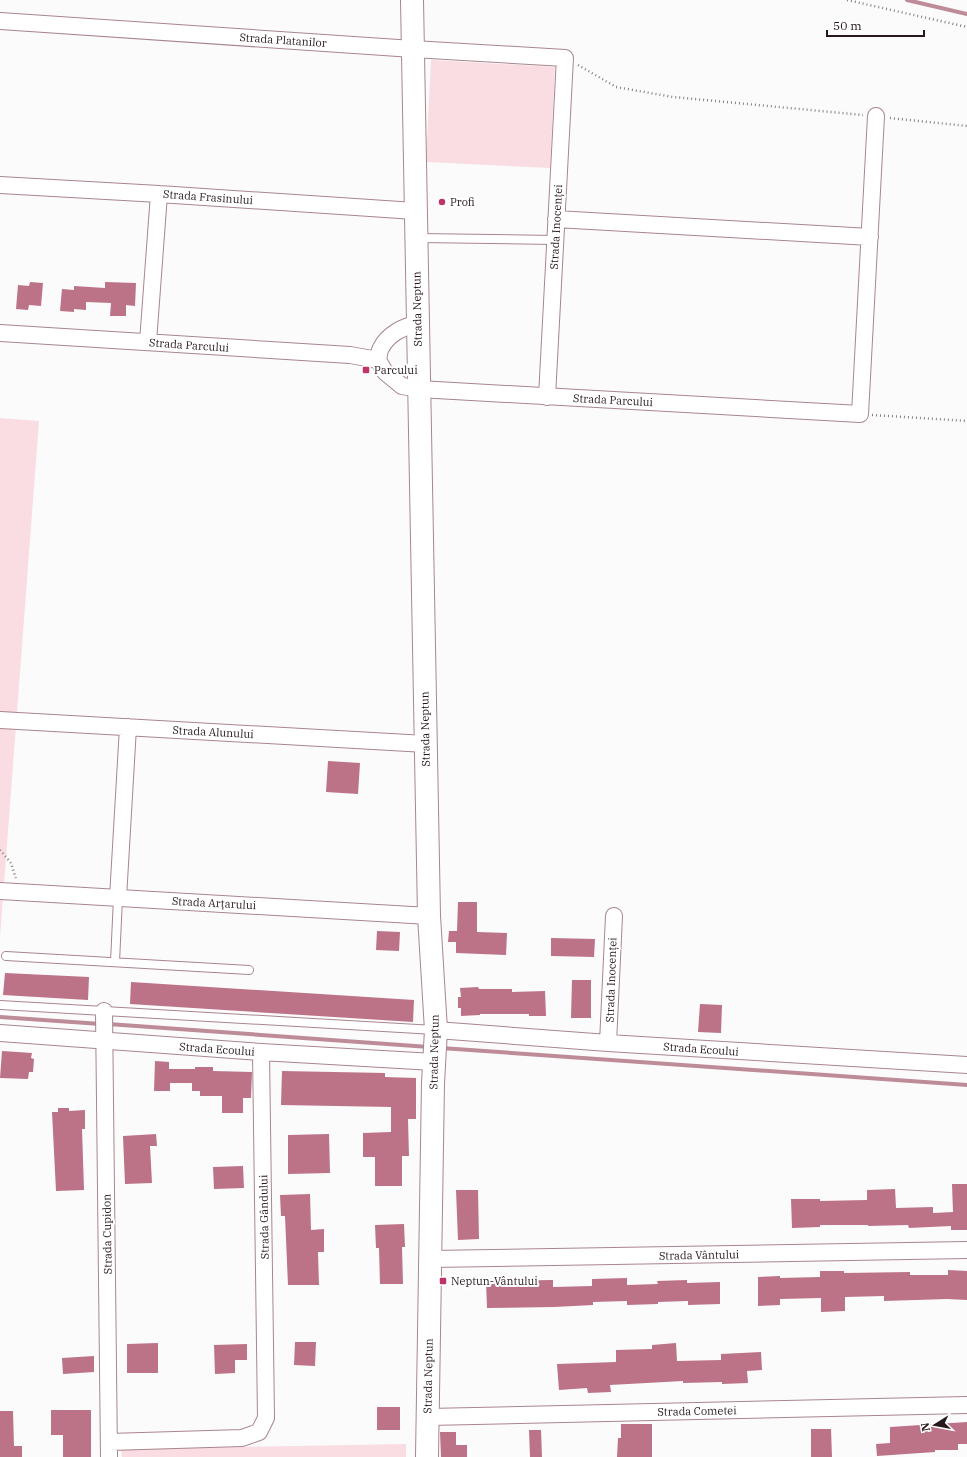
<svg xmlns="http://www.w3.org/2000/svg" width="967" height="1457" font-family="'IBM Plex Serif',serif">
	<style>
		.green { fill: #fadce3 }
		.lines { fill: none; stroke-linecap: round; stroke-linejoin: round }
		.stream { stroke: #bd8c98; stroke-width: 4 }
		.building { fill: #bc7287 }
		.lane-casing { stroke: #a9858e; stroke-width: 10 }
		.street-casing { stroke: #a9858e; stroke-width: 18 }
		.secondary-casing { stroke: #a9858e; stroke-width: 24 }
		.path { stroke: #877f81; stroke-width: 2.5; stroke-dasharray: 1 3; stroke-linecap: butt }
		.lane { stroke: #fff; stroke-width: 8 }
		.street { stroke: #fff; stroke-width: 16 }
		.secondary { stroke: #fff; stroke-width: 22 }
		.poi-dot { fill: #be3369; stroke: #fff; stroke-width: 1.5 }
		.labels { text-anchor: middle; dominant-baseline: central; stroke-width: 4; stroke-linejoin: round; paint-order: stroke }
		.street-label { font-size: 11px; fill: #26181b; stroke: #fff }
		.poi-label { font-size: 11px; fill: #26181b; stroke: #fff; text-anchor: start }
	</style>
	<rect width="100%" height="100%" fill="#fbfbfb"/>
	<path class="green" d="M 431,60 L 555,67 L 550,168 L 426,162 Z
		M 0,418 L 39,421 L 0,937 Z
		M 406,1444 L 406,1457 L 122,1457 L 121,1449 Z"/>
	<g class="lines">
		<path class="stream" d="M 907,0 L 967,14
			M 0,1017 L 101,1024
			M 108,1024 L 429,1047
			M 441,1048 L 967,1085"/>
	</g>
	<path class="building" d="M 30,282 L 43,283 L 41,306 L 29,305 L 28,310 L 16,309 L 18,285 L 29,286 Z
		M 105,282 L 136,283 L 135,306 L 126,305 L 126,316 L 110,316 L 111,303 L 86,302 L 86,310 L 74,309 L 74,312 L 60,311 L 62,289 L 74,290 L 74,286 L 105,288 Z
		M 328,761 L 360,763 L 358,794 L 326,792 Z
		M 458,902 L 477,902 L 477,932 L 507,933 L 506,955 L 456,953 L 456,942 L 448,942 L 449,931 L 457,931 Z
		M 377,931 L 400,932 L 399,951 L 376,950 Z
		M 551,938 L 595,939 L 594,957 L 551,956 Z
		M 5,973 L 89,977 L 88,1000 L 3,995 Z
		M 572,980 L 591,980 L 591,1018 L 571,1018 Z
		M 131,982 L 414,1000 L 413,1022 L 130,1004 Z
		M 478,987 L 479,989 L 512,989 L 512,992 L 545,991 L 546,1016 L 529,1016 L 529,1014 L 480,1014 L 480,1015 L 461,1016 L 461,1008 L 458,1008 L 458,997 L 461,997 L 460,988 Z
		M 700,1004 L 722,1005 L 721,1033 L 698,1032 Z
		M 2,1051 L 32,1053 L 31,1058 L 34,1059 L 33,1072 L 29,1072 L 28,1079 L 0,1078 Z
		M 155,1061 L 169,1062 L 169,1069 L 195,1069 L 195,1067 L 213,1067 L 213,1071 L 252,1072 L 251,1098 L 243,1098 L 243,1113 L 222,1113 L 222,1096 L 200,1096 L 200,1091 L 192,1091 L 192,1083 L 170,1083 L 170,1091 L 154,1091 Z
		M 282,1071 L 385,1073 L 385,1077 L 416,1078 L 416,1119 L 408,1119 L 409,1156 L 402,1156 L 402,1186 L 375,1186 L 375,1157 L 363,1157 L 363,1133 L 391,1132 L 391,1107 L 281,1105 Z
		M 58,1108 L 69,1108 L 69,1111 L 85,1110 L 85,1129 L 82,1129 L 84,1190 L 56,1191 L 52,1112 L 58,1112 Z
		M 156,1134 L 157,1146 L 150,1146 L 152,1183 L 125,1184 L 123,1136 Z
		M 329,1134 L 330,1173 L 288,1174 L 288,1135 Z
		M 243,1166 L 244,1188 L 214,1189 L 213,1167 Z
		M 952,1184 L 967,1184 L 967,1230 L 951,1230 L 951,1226 L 909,1228 L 908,1225 L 868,1226 L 868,1225 L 820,1225 L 820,1227 L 792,1228 L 791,1199 L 820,1199 L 820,1201 L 867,1200 L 867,1190 L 895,1189 L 896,1208 L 933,1207 L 933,1213 L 953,1212 Z
		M 456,1190 L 478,1190 L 479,1239 L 458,1240 Z
		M 310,1194 L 311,1230 L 324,1229 L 324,1252 L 318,1252 L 319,1285 L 288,1285 L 285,1216 L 281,1216 L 280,1195 Z
		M 404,1224 L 405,1247 L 402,1247 L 403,1284 L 380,1284 L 379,1248 L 376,1248 L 375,1225 Z
		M 948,1270 L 967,1271 L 967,1300 L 947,1299 L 884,1301 L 884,1296 L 845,1297 L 845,1311 L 821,1312 L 821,1298 L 780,1299 L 780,1305 L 758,1306 L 758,1277 L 780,1276 L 780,1278 L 820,1277 L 820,1271 L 844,1271 L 844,1273 L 910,1272 L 910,1275 L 948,1275 Z
		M 627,1278 L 627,1285 L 658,1284 L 657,1281 L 687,1280 L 687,1283 L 720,1282 L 720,1304 L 688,1305 L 688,1301 L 658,1302 L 658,1304 L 627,1305 L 627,1301 L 593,1302 L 593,1305 L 554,1307 L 487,1308 L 486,1281 L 553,1280 L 553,1287 L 592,1286 L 592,1279 Z
		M 295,1342 L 316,1342 L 315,1366 L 294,1365 Z
		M 158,1343 L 158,1373 L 127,1373 L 127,1344 Z
		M 676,1343 L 677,1361 L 721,1360 L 721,1354 L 761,1352 L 762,1370 L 747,1371 L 748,1383 L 722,1384 L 722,1382 L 683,1383 L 683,1381 L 610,1385 L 611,1392 L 588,1393 L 587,1388 L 559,1390 L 557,1364 L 616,1362 L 616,1350 L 652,1349 L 652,1345 Z
		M 247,1344 L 247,1360 L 235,1360 L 235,1373 L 215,1374 L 214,1345 Z
		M 94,1356 L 94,1372 L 63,1374 L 62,1358 Z
		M 377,1407 L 400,1407 L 400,1430 L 377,1430 Z
		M 51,1410 L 91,1410 L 91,1457 L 63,1457 L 63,1435 L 51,1435 Z
		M 0,1411 L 13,1411 L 14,1446 L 22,1446 L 22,1457 L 0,1457 Z
		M 967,1422 L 967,1444 L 958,1444 L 958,1450 L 935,1450 L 935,1452 L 877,1456 L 876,1444 L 890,1443 L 890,1427 Z
		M 621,1424 L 652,1424 L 652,1457 L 617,1457 L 618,1438 L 621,1438 Z
		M 811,1429 L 831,1429 L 832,1457 L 811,1457 Z
		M 529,1430 L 541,1430 L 542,1457 L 530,1457 Z
		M 440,1432 L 456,1432 L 456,1445 L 467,1445 L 467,1457 L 441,1457 Z"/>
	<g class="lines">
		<g class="lane-casing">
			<path id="lane" d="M 418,238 L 555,240
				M 6,956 L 249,970
				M 115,962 L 118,898
				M 0,1005 L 435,1030"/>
		</g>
		<g class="street-casing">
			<path id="street" d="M 0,21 L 413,49 L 565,58 L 547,397
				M 0,185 L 159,194 L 415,211
				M 556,219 L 870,237
				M 418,324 C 404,326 388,334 381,348 C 379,351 379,356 378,360 L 385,372 L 402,386 L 419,389 L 860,414 L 876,116
				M 0,333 L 350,355 L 378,360
				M 148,342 L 159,194
				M 0,720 L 426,744
				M 0,891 L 429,916
				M 118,898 L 128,727
				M 104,1011 L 109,1457
				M 436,1030 L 608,1043 L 967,1065
				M 0,1033 L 261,1052 L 434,1062
				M 608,1043 L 614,916
				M 430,1259 L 967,1250
				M 428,1417 L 967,1405
				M 109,1442 L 242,1438 L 259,1432 L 266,1418 L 261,1052"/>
		</g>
		<g class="secondary-casing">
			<path id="secondary" d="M 412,0 L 429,916 L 436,1030 L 433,1083 L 427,1457"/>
		</g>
		<path class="path" d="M 847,0 L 967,27
			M 578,65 L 616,87 L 673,97 L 863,115
			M 890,118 L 967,126
			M 872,415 L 967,421
			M 0,850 L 11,863 L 16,879"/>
		<use href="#lane" class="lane"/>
		<use href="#street" class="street"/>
		<use href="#secondary" class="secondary"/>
	</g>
	<g class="poi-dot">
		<circle cx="442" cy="202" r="4"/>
		<rect x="362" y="366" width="8" height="8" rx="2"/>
		<rect x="439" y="1277" width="8" height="8" rx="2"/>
	</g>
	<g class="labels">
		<g class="street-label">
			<text transform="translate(283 40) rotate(4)">Strada Platanilor</text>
			<text transform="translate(208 197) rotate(4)">Strada Frasinului</text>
			<text transform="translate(556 227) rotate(-87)">Strada Inocenței</text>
			<text transform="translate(417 309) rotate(-91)">Strada Neptun</text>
			<text transform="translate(189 345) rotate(4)">Strada Parcului</text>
			<text transform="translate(613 400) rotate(3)">Strada Parcului</text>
			<text transform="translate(425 729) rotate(-91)">Strada Neptun</text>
			<text transform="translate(213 732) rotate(3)">Strada Alunului</text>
			<text transform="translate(214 903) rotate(3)">Strada Arțarului</text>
			<text transform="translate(611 980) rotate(-88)">Strada Inocenței</text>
			<text transform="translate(217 1049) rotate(4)">Strada Ecoului</text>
			<text transform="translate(701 1049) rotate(4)">Strada Ecoului</text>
			<text transform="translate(434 1052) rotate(-89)">Strada Neptun</text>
			<text transform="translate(264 1217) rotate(-91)">Strada Gândului</text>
			<text transform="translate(107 1234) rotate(-91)">Strada Cupidon</text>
			<text transform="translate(699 1255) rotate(-1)">Strada Vântului</text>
			<text transform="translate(428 1376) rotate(-89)">Strada Neptun</text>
			<text transform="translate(697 1411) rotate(-1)">Strada Cometei</text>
		</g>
		<g class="poi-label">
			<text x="450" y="202">Profi</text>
			<text x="374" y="370">Parcului</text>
			<text x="451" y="1281">Neptun-Vântului</text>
		</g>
	</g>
	<g transform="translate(935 1425) rotate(259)" stroke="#ffffff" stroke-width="3" paint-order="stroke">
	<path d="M0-3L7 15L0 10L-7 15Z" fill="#26181b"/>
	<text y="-6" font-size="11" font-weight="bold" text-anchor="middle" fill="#26181b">N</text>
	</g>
	<path d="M827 30v6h97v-6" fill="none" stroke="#26181b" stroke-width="2"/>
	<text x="833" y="30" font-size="12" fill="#26181b" stroke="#ffffff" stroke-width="3" paint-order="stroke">50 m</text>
</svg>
